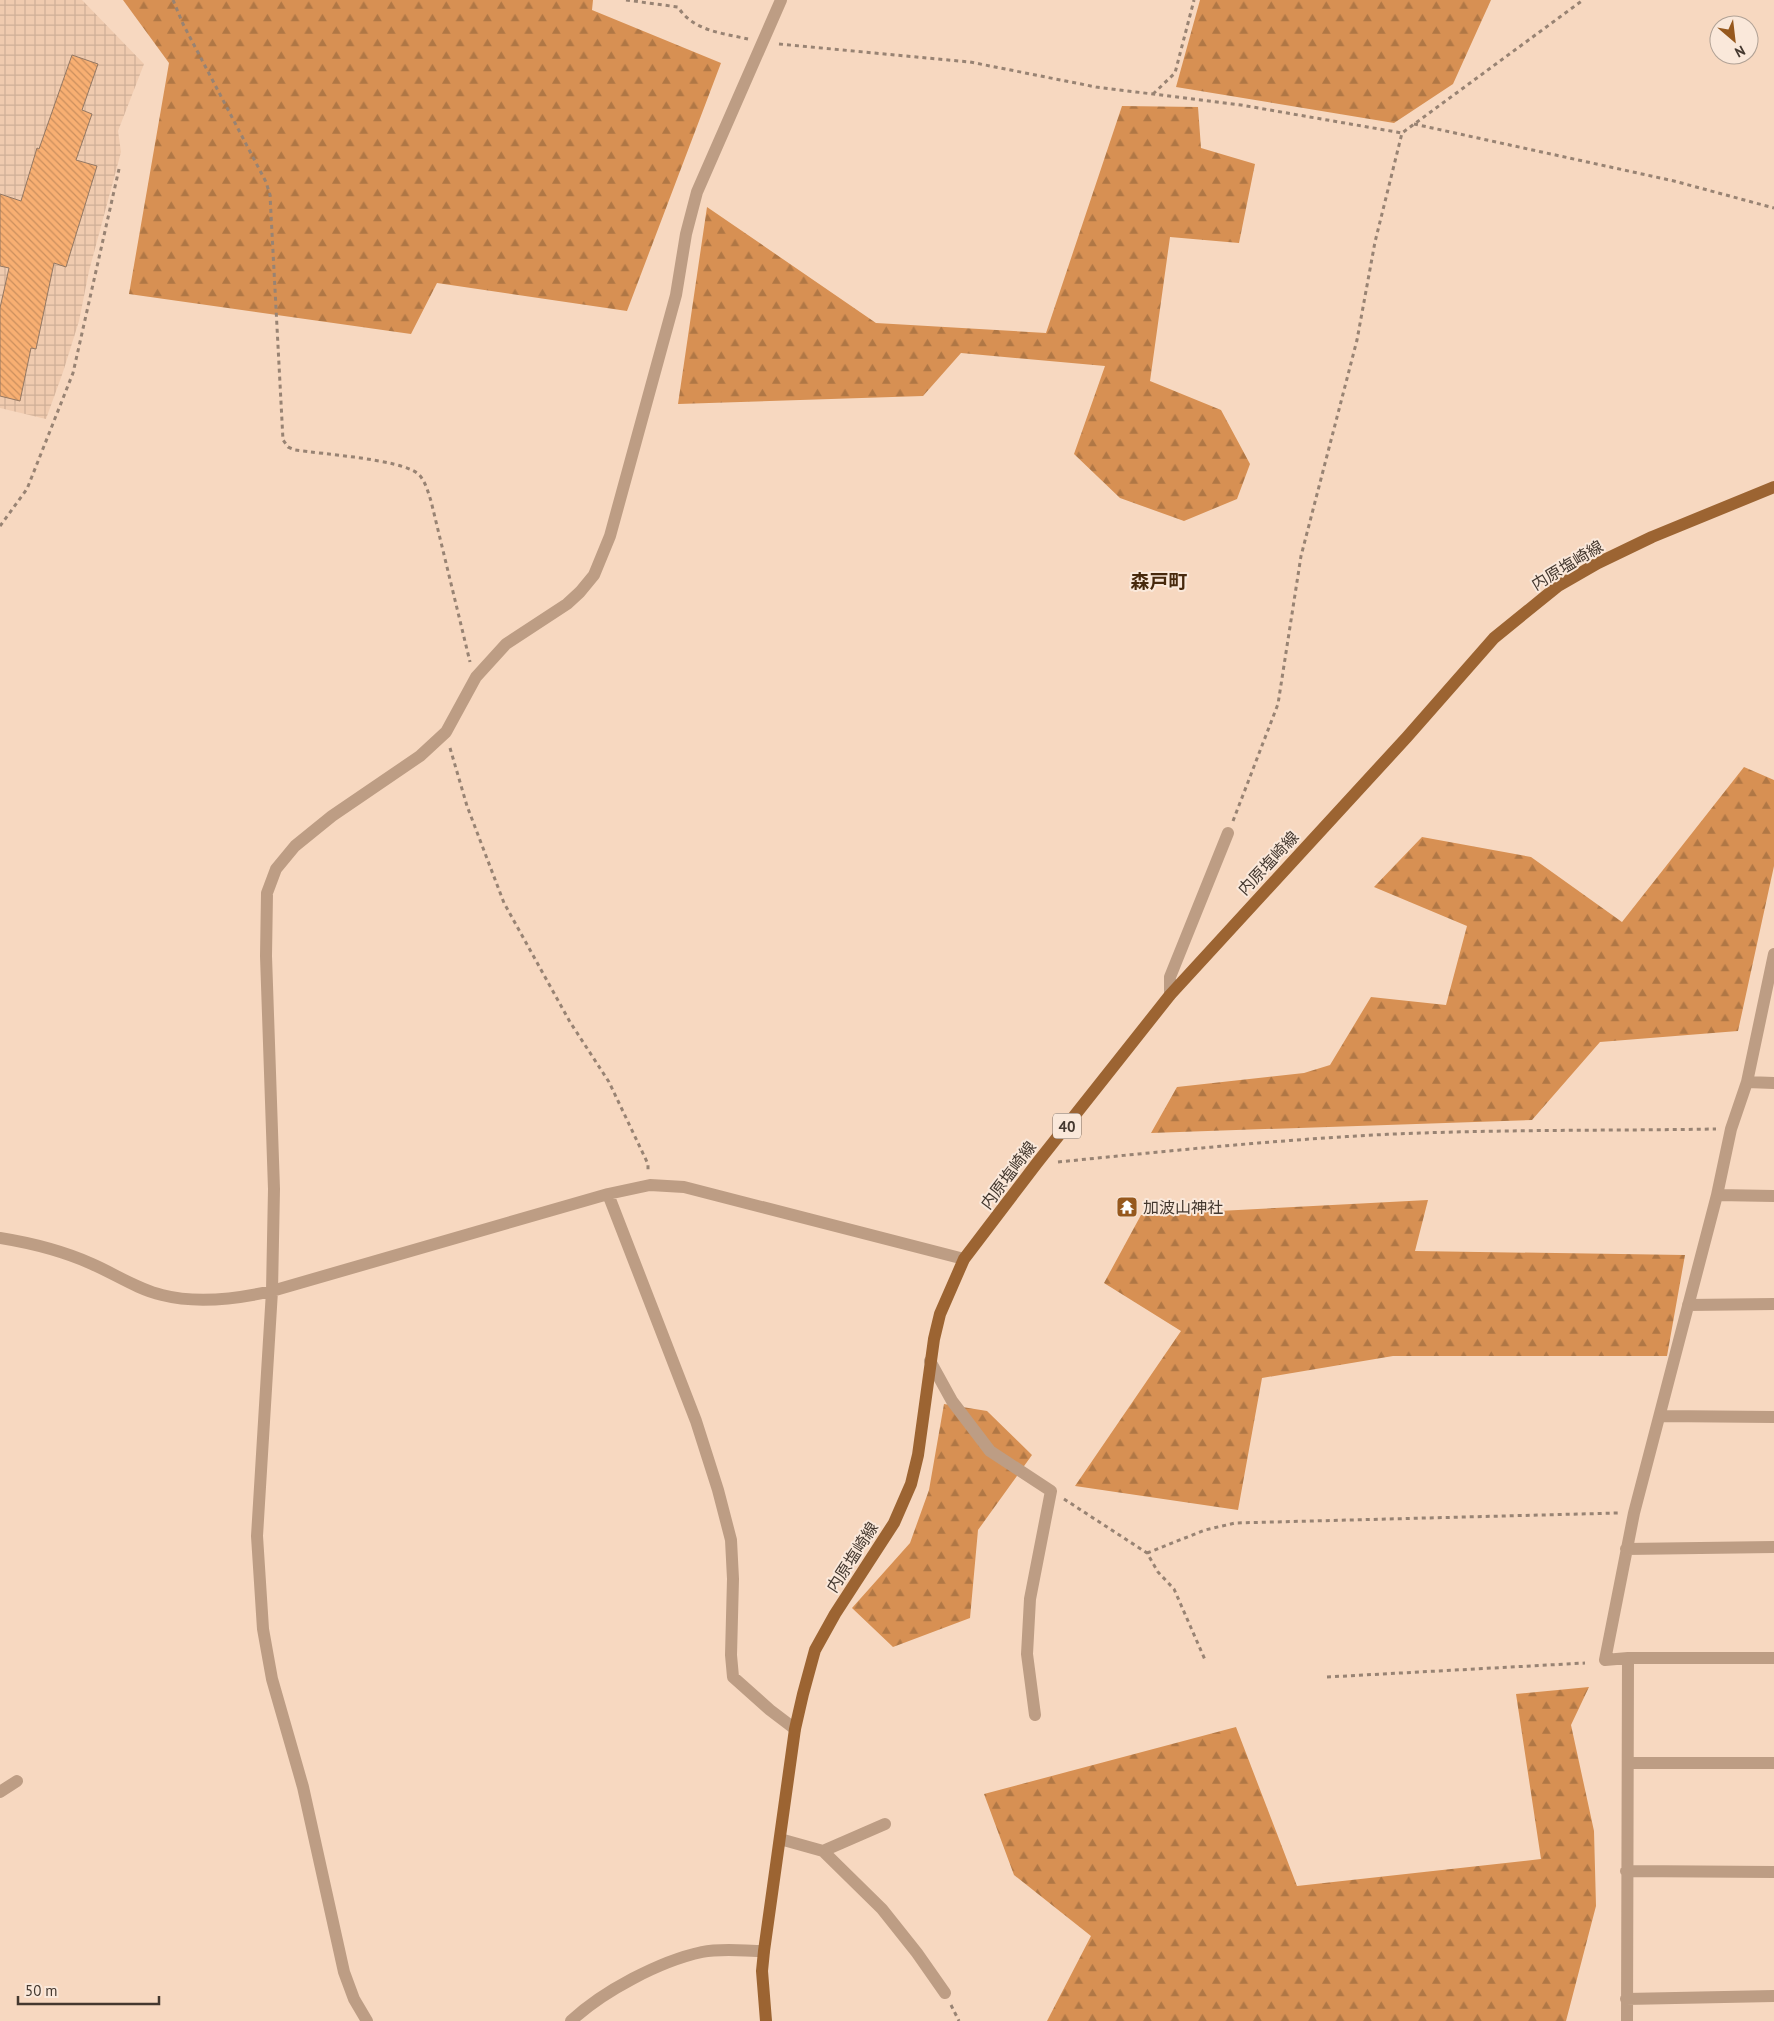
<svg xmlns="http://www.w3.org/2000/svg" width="1774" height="2021" font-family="'PT Sans','Noto Sans JP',sans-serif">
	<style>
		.industrial { fill: url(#industrial-grid) }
		.forest { fill: url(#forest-firs) }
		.building { fill: url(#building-back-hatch); stroke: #947863 }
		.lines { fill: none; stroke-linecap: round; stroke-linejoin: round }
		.path { stroke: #988373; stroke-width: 3; stroke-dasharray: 4 4; stroke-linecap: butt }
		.minor { stroke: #bd9d84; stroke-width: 12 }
		.major { stroke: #9c6432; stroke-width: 12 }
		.labels { text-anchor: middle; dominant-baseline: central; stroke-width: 4; stroke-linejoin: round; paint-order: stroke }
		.shield { fill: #fae8da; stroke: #7b6d62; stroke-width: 1 }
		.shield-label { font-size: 15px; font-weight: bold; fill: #44382f }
		.street-label { font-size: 16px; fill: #44382f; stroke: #fae8da }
		.poi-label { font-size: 16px; fill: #44382f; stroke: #fae8da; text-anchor: start }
		.quarter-label { font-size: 19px; font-weight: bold; fill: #47290d; stroke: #fae8da }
	</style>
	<defs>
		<pattern id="industrial-grid" width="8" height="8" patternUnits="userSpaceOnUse" patternTransform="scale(1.25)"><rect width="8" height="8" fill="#f0cbaf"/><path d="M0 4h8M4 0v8" fill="none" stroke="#cfaf97"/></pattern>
		<pattern id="forest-firs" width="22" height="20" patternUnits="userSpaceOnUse" patternTransform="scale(1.25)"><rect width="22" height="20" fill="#d79053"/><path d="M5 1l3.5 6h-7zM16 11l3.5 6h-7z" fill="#b07745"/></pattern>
		<pattern id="building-back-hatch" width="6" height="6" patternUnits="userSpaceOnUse" patternTransform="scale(1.25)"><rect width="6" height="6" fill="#f8af72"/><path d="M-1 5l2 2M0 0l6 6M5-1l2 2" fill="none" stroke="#ca8f5e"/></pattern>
	</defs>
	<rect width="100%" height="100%" fill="#f7d8c0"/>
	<path class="industrial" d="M 0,0 L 82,0 L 144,64 L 118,131 L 121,152 L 89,271 L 79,321 L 63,372 L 46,419 L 0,408 Z"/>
	<path class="forest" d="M 123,0 L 593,0 L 592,10 L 721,63 L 627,311 L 437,283 L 411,334 L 129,294 L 169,63 Z
		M 1200,0 L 1491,0 L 1453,84 L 1394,123 L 1176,87 Z
		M 1122,106 L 1198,107 L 1201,148 L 1255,164 L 1239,243 L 1170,237 L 1150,381 L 1221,410 L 1250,464 L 1237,499 L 1184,521 L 1120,498 L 1074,454 L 1105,366 L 961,353 L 923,396 L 678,404 L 707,207 L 876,323 L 1046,333 Z
		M 1744,767 L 1774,780 L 1774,866 L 1738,1031 L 1600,1042 L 1532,1120 L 1151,1133 L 1177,1087 L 1304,1073 L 1330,1065 L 1371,997 L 1446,1005 L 1467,926 L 1374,887 L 1422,837 L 1531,857 L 1622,922 Z
		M 1428,1200 L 1415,1251 L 1685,1255 L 1667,1356 L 1393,1356 L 1262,1378 L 1238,1510 L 1075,1486 L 1181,1331 L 1104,1283 L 1141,1215 Z
		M 944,1404 L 987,1411 L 1032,1455 L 978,1530 L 970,1618 L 893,1647 L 852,1608 L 910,1543 L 929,1490 Z
		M 1589,1687 L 1571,1725 L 1594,1831 L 1596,1906 L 1566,2021 L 1047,2021 L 1091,1936 L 1014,1875 L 984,1794 L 1236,1727 L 1297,1886 L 1541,1859 L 1516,1694 Z"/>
	<path class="building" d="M 72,55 L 98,64 L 82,110 L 92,114 L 76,160 L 97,166 L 66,267 L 54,263 L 36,349 L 31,348 L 20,401 L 0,396 L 0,308 L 9,268 L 0,266 L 0,194 L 21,201 L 37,148 L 39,149 Z"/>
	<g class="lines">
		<path class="path" d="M 173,0 L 183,24 L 266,182 L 270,195 L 283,440 L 288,447 L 295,450 C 322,454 398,459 417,473 C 425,479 428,492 431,501 L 470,662
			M 626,0 L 678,7 C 693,31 722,33 748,39
			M 779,44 L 970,62 L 1096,87 L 1241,105 L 1402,133
			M 1153,94 L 1175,73 L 1194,0
			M 1414,124 L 1674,181 L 1774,208
			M 0,526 L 27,489 L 73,373 L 119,169
			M 450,748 L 467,806 L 504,903 L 570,1022 L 609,1082 L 648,1164 L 648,1170
			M 1233,821 L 1278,704 L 1301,556 L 1357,340 L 1375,242 L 1402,133 L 1583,0
			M 1058,1162 C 1157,1152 1256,1142 1356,1136 C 1476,1129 1596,1131 1716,1129
			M 1064,1499 L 1147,1553 L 1158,1572 L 1174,1589 L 1206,1662
			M 1147,1553 L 1205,1530 L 1235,1523 L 1618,1513
			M 1327,1677 L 1585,1663
			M 951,2005 L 959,2021"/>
		<path class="minor" d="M 1774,954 L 1747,1082 L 1731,1129 L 1717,1195 L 1634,1513 L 1605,1660 L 1628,1658 L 1774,1658
			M 1170,995 L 1170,977 L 1228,833
			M 1747,1082 L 1774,1083
			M 608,1194 L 696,1421 L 718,1490 L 731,1540 L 733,1579 L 731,1655 L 733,1677 L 770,1710 L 795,1729
			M 1717,1195 L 1774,1196
			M 0,1238 C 31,1243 63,1251 92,1264 C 115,1274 137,1289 162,1295 C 197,1304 237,1299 272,1291 L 608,1194 L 650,1185 L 684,1187 L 964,1259
			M 1688,1305 L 1774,1304
			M 930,1361 L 952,1401 L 990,1451 L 1051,1491 L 1030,1599 L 1027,1654 L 1035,1715
			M 1660,1416 L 1774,1417
			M 1626,1549 L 1774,1547
			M 1628,1763 L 1774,1763
			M 0,1792 L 17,1781
			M 780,1839 L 823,1851 L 882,1909 L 917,1953 L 945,1993
			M 823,1851 L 885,1824
			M 1626,1871 L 1774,1872
			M 1626,1999 L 1774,1996
			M 367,2021 L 354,1999 L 344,1972 L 303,1787 L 272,1679 L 263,1629 L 257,1536 L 272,1291 L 274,1189 L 266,956 L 267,893 L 276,869 L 295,846 L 332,816 L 420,756 L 446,732 L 476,677 L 506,644 L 567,604 L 580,592 L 594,575 L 610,536 L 676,295 L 686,234 L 697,192 L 781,0
			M 571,2021 C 603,1991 660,1961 702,1952 C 722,1948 744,1951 764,1951
			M 1627,2021 L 1628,1658"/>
		<path class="major" d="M 766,2021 L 762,1971 L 764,1951 L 795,1729 L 803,1694 L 815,1650 L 835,1614 L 894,1523 L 911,1484 L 918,1455 L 934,1339 L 940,1314 L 964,1259 L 1037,1163 L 1170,995 L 1407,737 L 1494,638 L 1558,586 L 1598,563 L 1652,537 L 1774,487"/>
	</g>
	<defs>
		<g id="temple-square" transform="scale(1.125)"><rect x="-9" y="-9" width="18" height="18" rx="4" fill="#96581d" stroke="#fae8da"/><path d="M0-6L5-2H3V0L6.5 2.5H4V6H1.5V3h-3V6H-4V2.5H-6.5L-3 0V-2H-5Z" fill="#fff"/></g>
	</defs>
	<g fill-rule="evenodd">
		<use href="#temple-square" x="1127" y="1207"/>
	</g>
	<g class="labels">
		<rect class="shield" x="1053" y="1113.5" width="28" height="25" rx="4"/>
		<g class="shield-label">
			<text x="1067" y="1126">40</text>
		</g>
		<g class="street-label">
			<text transform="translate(1567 565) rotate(-31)">内原塩崎線</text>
			<text transform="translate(1268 863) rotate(-47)">内原塩崎線</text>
			<text transform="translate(1008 1175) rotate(-53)">内原塩崎線</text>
			<text transform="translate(852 1557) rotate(-57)">内原塩崎線</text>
		</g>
		<g class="poi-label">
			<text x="1143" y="1207">加波山神社</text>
		</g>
		<g class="quarter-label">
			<text x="1159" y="581">森戸町</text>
		</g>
	</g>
	<g transform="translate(1734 40) rotate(152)"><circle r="24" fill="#fae8da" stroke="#b1a296"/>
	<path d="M0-4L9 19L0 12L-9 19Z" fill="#96581d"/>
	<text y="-8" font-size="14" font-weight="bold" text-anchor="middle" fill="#44382f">N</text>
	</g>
	<path d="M18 1996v8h141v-8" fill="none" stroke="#44382f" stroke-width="2.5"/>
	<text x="25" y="1996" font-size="15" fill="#44382f" stroke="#fae8da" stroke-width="4" paint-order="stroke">50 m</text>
</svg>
